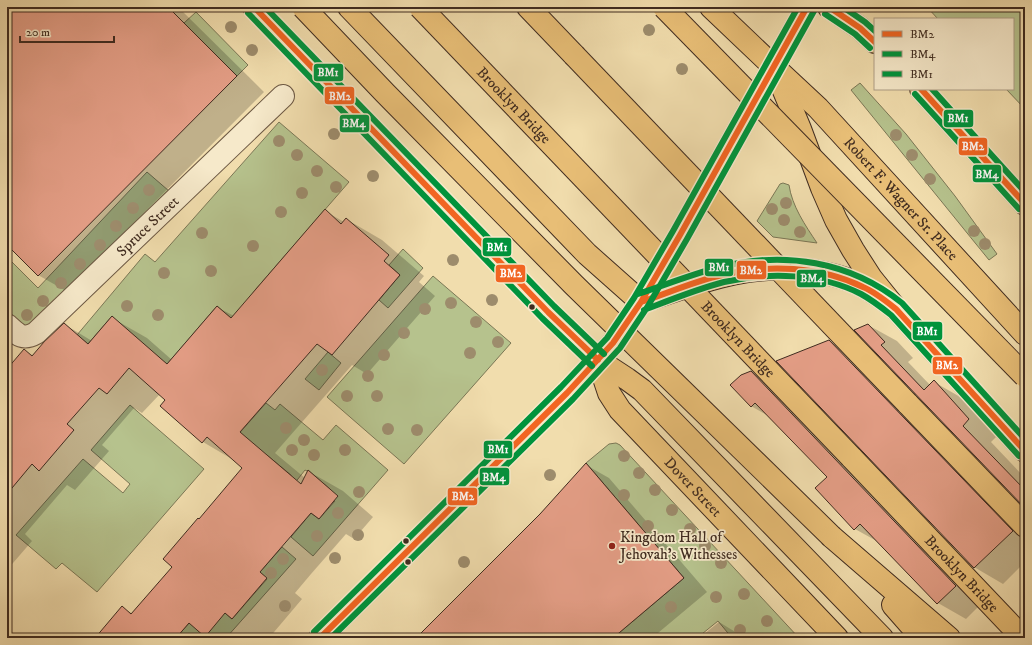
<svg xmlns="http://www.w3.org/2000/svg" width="1032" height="645" font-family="'IM FELL DW Pica',serif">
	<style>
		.green { fill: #b6c28d; stroke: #7b7756 }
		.shadow { fill: #0003 }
		.building { fill: #e39d85; stroke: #402c20 }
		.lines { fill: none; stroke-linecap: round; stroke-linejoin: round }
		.minor-casing { stroke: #6c5843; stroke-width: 24 }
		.major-casing { stroke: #402c20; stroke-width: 24 }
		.highway-casing { stroke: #402c20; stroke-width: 24 }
		.minor { stroke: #f6e9ca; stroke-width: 22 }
		.major { stroke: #e8be76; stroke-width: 22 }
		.highway { stroke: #e8be76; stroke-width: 22 }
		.highway-bridge-casing { stroke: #402c20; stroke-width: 24; stroke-linecap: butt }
		.highway-bridge { stroke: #e8be76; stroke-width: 22 }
		.bus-1-casing { stroke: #f6e9ca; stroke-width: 9 }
		.bus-2-casing { stroke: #f6e9ca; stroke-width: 9 }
		.bus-3-casing { stroke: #f6e9ca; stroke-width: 9 }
		.bus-1 { stroke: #f26522; stroke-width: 6 }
		.bus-2 { stroke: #00933c; stroke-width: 6 }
		.bus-3 { stroke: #00933c; stroke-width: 6 }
		.tree { fill: #9d8c6c }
		.bus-dot { fill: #402c20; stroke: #f6e9ca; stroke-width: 1.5 }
		.poi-dot { fill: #8f2418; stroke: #f6e9ca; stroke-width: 1.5 }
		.labels { text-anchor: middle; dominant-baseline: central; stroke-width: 3.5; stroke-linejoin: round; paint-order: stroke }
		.street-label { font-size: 15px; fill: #402c20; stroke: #f6e9ca }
		.poi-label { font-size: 15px; fill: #402c20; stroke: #f6e9ca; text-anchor: start }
		.line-badge { stroke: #f6e9ca; stroke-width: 1.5 }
		.badge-label { font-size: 11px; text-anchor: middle; font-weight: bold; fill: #fff }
	</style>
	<rect width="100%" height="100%" fill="#f1ddad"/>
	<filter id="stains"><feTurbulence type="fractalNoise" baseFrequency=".005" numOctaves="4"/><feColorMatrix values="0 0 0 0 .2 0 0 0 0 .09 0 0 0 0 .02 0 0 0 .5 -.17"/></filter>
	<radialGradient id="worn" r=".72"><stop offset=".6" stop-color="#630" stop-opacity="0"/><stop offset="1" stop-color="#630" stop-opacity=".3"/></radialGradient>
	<path class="green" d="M 927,7 L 1025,7 L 1025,109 L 1006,89 L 1013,89 L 1013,19 L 938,19 Z
		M 196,12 L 248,65 L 237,76 L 184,23 Z
		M 860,83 L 906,134 L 955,196 L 997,254 L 989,260 L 851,90 Z
		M 279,122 L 349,182 L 255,290 L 234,321 L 217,306 L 163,369 L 112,316 L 88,344 L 77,335 L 145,254 L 155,262 Z
		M 147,172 L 169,191 L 25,330 L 7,314 L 7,257 L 38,288 Z
		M 783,183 L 789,185 C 792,206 805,225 817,243 L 773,237 L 757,221 L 780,184 Z
		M 403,249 L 423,268 L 388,308 L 379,300 L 400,275 L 389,265 Z
		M 433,276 L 511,343 L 404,464 L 327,397 Z
		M 328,352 L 341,363 L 319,390 L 305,379 Z
		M 266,403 L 275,410 L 280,404 L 323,440 L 336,425 L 388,470 L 313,556 L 291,537 L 311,513 L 319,519 L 335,501 L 328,494 L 331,490 L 308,470 L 307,471 L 305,470 L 294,484 L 291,475 L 268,456 L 236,437 Z
		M 130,405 L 204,469 L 97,592 L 62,563 L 56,569 L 16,535 L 83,459 L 123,493 L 130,484 L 91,450 Z
		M 616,443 L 620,445 L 799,638 L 732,638 L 718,621 L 697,638 L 613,638 L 684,578 L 586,463 L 609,444 Z
		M 282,547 L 296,559 L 226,638 L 207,638 L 205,637 L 204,638 L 176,638 L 189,623 L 225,613 L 232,619 L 267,579 L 260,572 Z"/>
	<path class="shadow" d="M 7,7 L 178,7 L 264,92 L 66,291 L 38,275 L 7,244 Z
		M 325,211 L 344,222 L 346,219 L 382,240 L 424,276 L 419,282 L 435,296 L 367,374 L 352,365 L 275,453 L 305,478 L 308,471 L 343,491 L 373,517 L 354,539 L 346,534 L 311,574 L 295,593 L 302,599 L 269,638 L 260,634 L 256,638 L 96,638 L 123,608 L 133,614 L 173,567 L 199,520 L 244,468 L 237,462 L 203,442 L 160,394 L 142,413 L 134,408 L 102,445 L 109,451 L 75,490 L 67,485 L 25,534 L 32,541 L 7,570 L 7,370 L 24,350 L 34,356 L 64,324 L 92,341 L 112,318 L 147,338 L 172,360 L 217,307 L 234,316 Z
		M 868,325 L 897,341 L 913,358 L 908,362 L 930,385 L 934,382 L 962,398 L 997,436 L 991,442 L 1025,478 L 1025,507 L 856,330 Z
		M 829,341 L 857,357 L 1025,532 L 1025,562 L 1003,584 L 974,567 Z
		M 751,372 L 779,388 L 983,602 L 966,619 L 938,603 L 882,544 L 855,529 L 817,488 L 829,477 L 770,417 L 751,406 Z
		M 586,465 L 609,478 L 707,592 L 652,638 L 418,638 L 540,515 Z
		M 719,622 L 742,636 L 744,638 L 699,638 Z"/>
	<path class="building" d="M 7,7 L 168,7 L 237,76 L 38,276 L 7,245 Z
		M 325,209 L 341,224 L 346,218 L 389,255 L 384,261 L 400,275 L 332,355 L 317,344 L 240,432 L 301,484 L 308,470 L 338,496 L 319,519 L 311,513 L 260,572 L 267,578 L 232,619 L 225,613 L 205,637 L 189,623 L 176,638 L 95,638 L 122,606 L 131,614 L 172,567 L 163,559 L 198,518 L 199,519 L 242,468 L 207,437 L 202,443 L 160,406 L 165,400 L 129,368 L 107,394 L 99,388 L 67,424 L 74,430 L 39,471 L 32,464 L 7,494 L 7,369 L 24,349 L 32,356 L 44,342 L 64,323 L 88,344 L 112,316 L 167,364 L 217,306 L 231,318 Z
		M 868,324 L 885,342 L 881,345 L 924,390 L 934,380 L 969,419 L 963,426 L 1025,490 L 1025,508 L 854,330 Z
		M 829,340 L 1013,531 L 974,568 L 776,361 Z
		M 751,371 L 956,586 L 937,604 L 860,524 L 854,530 L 815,488 L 827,477 L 755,403 L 751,407 L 730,385 L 741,375 Z
		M 586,463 L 684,578 L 613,638 L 416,638 L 540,514 Z"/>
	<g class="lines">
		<g class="minor-casing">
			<g id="minor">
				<path id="s1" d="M 7,325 C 17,334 22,341 36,333 L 283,96"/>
			</g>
		</g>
		<g class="major-casing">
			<g id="major">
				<path id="s2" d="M 254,7 L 548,312 L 598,360 L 609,393 L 620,410 L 837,638"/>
				<path d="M 829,7 L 860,28 L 875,42"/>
				<path id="s3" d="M 774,67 L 818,108 L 1025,334"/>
				<path d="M 921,89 L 1025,204"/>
				<path d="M 320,638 L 567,393 L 613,343 L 641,302 L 680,235 L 807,7"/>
			</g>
		</g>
		<g class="highway-casing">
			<g id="highway">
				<path d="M 349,7 L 587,254 L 641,302 C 700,282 750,261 814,271 C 831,274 848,278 863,286 C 875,293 886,301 896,309"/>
				<path d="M 528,7 L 574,55"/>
				<path d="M 711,7 L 774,67 L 800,129 L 822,188 L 836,220 L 853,250 L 871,278 L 896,309 L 1025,451"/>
				<path d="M 598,360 L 627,379 L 642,390 L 882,638"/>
				<path d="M 907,403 L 1025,526"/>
				<path id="s4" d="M 851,457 L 1023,638"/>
				<path d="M 832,537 L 949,638"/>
				<path d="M 893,605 L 922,638"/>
			</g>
		</g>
		<use href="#minor" class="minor"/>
		<use href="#major" class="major"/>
		<use href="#highway" class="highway"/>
		<g class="highway-bridge-casing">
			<g id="highway-bridge">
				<path d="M 303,7 L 385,93 L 574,285 L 832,537"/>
				<path id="s5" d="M 420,7 L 851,457"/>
				<path d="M 664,7 L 1025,376"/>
				<path d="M 574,55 L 907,403"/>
			</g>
		</g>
		<use href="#highway-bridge" class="highway-bridge"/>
		<g class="bus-1-casing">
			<path id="bus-1" d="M 254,7 L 548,312 L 598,360
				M 829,7 L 860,28 L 875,42
				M 921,89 L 1025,204
				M 641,302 C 668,293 695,281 722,275 C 768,264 820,266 863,287 C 875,292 886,301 896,309 L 1025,451
				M 320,638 L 567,393 L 613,343 L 641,302 L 680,235 L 807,7"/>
		</g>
		<g class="bus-2-casing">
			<path id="bus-2" d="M 248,13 L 542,318 L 592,366
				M 825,14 L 855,34 L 870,48
				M 915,94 L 1019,209
				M 644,310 C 670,300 697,289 724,282 C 768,272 820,273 861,294 C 872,300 881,307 891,315 L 1019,456
				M 331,638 L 573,399 L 620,348 L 648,306 L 687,239 L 814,11"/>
		</g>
		<g class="bus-3-casing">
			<path id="bus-3" d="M 265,7 L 554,306 L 604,354
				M 843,7 L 865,22 L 875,31
				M 932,89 L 1025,192
				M 638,294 C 665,285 692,274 720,267 C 784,251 850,261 902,303 L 1025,439
				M 314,632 L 561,387 L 607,338 L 634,298 L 673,231 L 798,7"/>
		</g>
		<use href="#bus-1" class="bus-1"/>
		<use href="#bus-2" class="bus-2"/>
		<use href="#bus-3" class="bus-3"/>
	</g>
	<g class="tree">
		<circle cx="231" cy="27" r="6"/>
		<circle cx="649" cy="30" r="6"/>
		<circle cx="252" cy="50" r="6"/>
		<circle cx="682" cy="69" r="6"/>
		<circle cx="334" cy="134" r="6"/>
		<circle cx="896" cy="135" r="6"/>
		<circle cx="279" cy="141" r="6"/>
		<circle cx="297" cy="155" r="6"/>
		<circle cx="912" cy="155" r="6"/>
		<circle cx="317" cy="171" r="6"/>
		<circle cx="373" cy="176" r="6"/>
		<circle cx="930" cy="179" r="6"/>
		<circle cx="336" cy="187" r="6"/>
		<circle cx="149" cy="190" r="6"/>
		<circle cx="302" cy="193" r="6"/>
		<circle cx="786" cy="203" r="6"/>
		<circle cx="133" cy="208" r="6"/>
		<circle cx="772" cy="209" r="6"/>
		<circle cx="281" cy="212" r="6"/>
		<circle cx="784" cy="220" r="6"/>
		<circle cx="116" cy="226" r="6"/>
		<circle cx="974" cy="231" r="6"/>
		<circle cx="800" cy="232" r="6"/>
		<circle cx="202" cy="233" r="6"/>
		<circle cx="985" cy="244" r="6"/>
		<circle cx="100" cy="245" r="6"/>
		<circle cx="253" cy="246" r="6"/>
		<circle cx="453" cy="260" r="6"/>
		<circle cx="80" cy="264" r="6"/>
		<circle cx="211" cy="271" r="6"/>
		<circle cx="164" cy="273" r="6"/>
		<circle cx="61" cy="283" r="6"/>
		<circle cx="492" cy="300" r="6"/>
		<circle cx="43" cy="301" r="6"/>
		<circle cx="451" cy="303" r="6"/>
		<circle cx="127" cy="306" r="6"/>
		<circle cx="425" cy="309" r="6"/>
		<circle cx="27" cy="315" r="6"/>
		<circle cx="158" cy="315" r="6"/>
		<circle cx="476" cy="322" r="6"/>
		<circle cx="404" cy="333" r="6"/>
		<circle cx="498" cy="342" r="6"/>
		<circle cx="470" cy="353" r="6"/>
		<circle cx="384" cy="355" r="6"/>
		<circle cx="322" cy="370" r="6"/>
		<circle cx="368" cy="376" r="6"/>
		<circle cx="347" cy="396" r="6"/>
		<circle cx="377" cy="396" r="6"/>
		<circle cx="286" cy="428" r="6"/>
		<circle cx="388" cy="429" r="6"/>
		<circle cx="417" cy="430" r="6"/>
		<circle cx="304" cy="440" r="6"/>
		<circle cx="292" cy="450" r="6"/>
		<circle cx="345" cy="450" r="6"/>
		<circle cx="314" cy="455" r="6"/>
		<circle cx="624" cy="456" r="6"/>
		<circle cx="639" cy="473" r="6"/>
		<circle cx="550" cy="475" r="6"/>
		<circle cx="655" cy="490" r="6"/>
		<circle cx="359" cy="492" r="6"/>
		<circle cx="624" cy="495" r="6"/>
		<circle cx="672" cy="510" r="6"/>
		<circle cx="338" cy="513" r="6"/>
		<circle cx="648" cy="526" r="6"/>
		<circle cx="690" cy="529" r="6"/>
		<circle cx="358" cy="535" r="6"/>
		<circle cx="317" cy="536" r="6"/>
		<circle cx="655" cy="538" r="6"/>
		<circle cx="705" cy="546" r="6"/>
		<circle cx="335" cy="558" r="6"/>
		<circle cx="283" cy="559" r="6"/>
		<circle cx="464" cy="562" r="6"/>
		<circle cx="721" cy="563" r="6"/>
		<circle cx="271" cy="573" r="6"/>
		<circle cx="744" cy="594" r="6"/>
		<circle cx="716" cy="597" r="6"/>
		<circle cx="285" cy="606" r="6"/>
		<circle cx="671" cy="607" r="6"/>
		<circle cx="767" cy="621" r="6"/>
		<circle cx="740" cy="630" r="6"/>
	</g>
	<g class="bus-dot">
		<circle cx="532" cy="307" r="3.5"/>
		<circle cx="406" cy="541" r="3.5"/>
		<circle cx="408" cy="562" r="3.5"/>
	</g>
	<circle class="poi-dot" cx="612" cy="546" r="4"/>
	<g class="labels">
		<g class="street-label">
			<text stroke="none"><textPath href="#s5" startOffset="136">Brooklyn Bridge</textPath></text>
			<text stroke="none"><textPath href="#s3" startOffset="183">Robert F. Wagner Sr. Place</textPath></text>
			<text stroke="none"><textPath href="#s1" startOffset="188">Spruce Street</textPath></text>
			<text stroke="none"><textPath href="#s5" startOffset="460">Brooklyn Bridge</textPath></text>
			<text stroke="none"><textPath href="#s2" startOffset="654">Dover Street</textPath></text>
			<text stroke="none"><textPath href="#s4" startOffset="161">Brooklyn Bridge</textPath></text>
		</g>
		<g class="poi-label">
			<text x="620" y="537">Kingdom Hall of<tspan x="620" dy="17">Jehovah's Withesses</tspan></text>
		</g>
	</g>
	<g class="line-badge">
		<rect x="313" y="63" width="31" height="19" rx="4" fill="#00933c"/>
		<rect x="324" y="86" width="31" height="19" rx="4" fill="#f26522"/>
		<rect x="943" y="109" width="31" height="19" rx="4" fill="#00933c"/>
		<rect x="339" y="114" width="31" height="19" rx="4" fill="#00933c"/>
		<rect x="958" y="137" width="30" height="19" rx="4" fill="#f26522"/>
		<rect x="972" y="164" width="30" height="19" rx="4" fill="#00933c"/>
		<rect x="482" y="237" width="30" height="20" rx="4" fill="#00933c"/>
		<rect x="704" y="258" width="30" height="19" rx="4" fill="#00933c"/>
		<rect x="736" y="260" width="31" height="20" rx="4" fill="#f26522"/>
		<rect x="495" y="264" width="31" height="19" rx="4" fill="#f26522"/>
		<rect x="796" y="269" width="31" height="19" rx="4" fill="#00933c"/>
		<rect x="912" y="321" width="31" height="20" rx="4" fill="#00933c"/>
		<rect x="932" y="356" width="31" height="19" rx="4" fill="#f26522"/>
		<rect x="483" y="440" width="30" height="19" rx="4" fill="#00933c"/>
		<rect x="479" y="467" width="31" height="19" rx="4" fill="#00933c"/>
		<rect x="447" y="487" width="31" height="19" rx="4" fill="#f26522"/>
	</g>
	<g class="badge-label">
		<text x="328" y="76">BM1</text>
		<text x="340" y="100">BM2</text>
		<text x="958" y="122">BM1</text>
		<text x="354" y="127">BM4</text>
		<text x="973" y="150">BM2</text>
		<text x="987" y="178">BM4</text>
		<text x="497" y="251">BM1</text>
		<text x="719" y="271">BM1</text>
		<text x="751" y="274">BM2</text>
		<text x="511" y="277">BM2</text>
		<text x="812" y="282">BM4</text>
		<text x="927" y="335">BM1</text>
		<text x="947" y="369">BM2</text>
		<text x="498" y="453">BM1</text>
		<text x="494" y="481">BM4</text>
		<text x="463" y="500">BM2</text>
	</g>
	<rect width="1032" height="645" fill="none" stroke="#f1ddad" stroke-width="24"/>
	<rect x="8" y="8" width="1016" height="629" fill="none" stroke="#402c20" stroke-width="2"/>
	<rect x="12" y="12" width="1008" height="621" fill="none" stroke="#402c20"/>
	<rect x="874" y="18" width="140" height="72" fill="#f6e9ca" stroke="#ad9d86"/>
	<rect x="882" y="31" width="20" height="6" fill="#f26522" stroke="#ad9d86"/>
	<text x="910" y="38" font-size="12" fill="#402c20">BM2</text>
	<rect x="882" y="51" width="20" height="6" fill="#00933c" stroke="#ad9d86"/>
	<text x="910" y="58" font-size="12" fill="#402c20">BM4</text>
	<rect x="882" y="71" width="20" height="6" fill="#00933c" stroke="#ad9d86"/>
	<text x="910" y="78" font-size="12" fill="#402c20">BM1</text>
	<path d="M20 36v6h94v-6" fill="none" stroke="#402c20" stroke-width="2"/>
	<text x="26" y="36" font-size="12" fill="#402c20" stroke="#f6e9ca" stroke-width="3" paint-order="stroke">20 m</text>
	<rect width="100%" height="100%" filter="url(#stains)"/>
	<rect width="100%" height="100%" fill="url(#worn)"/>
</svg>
